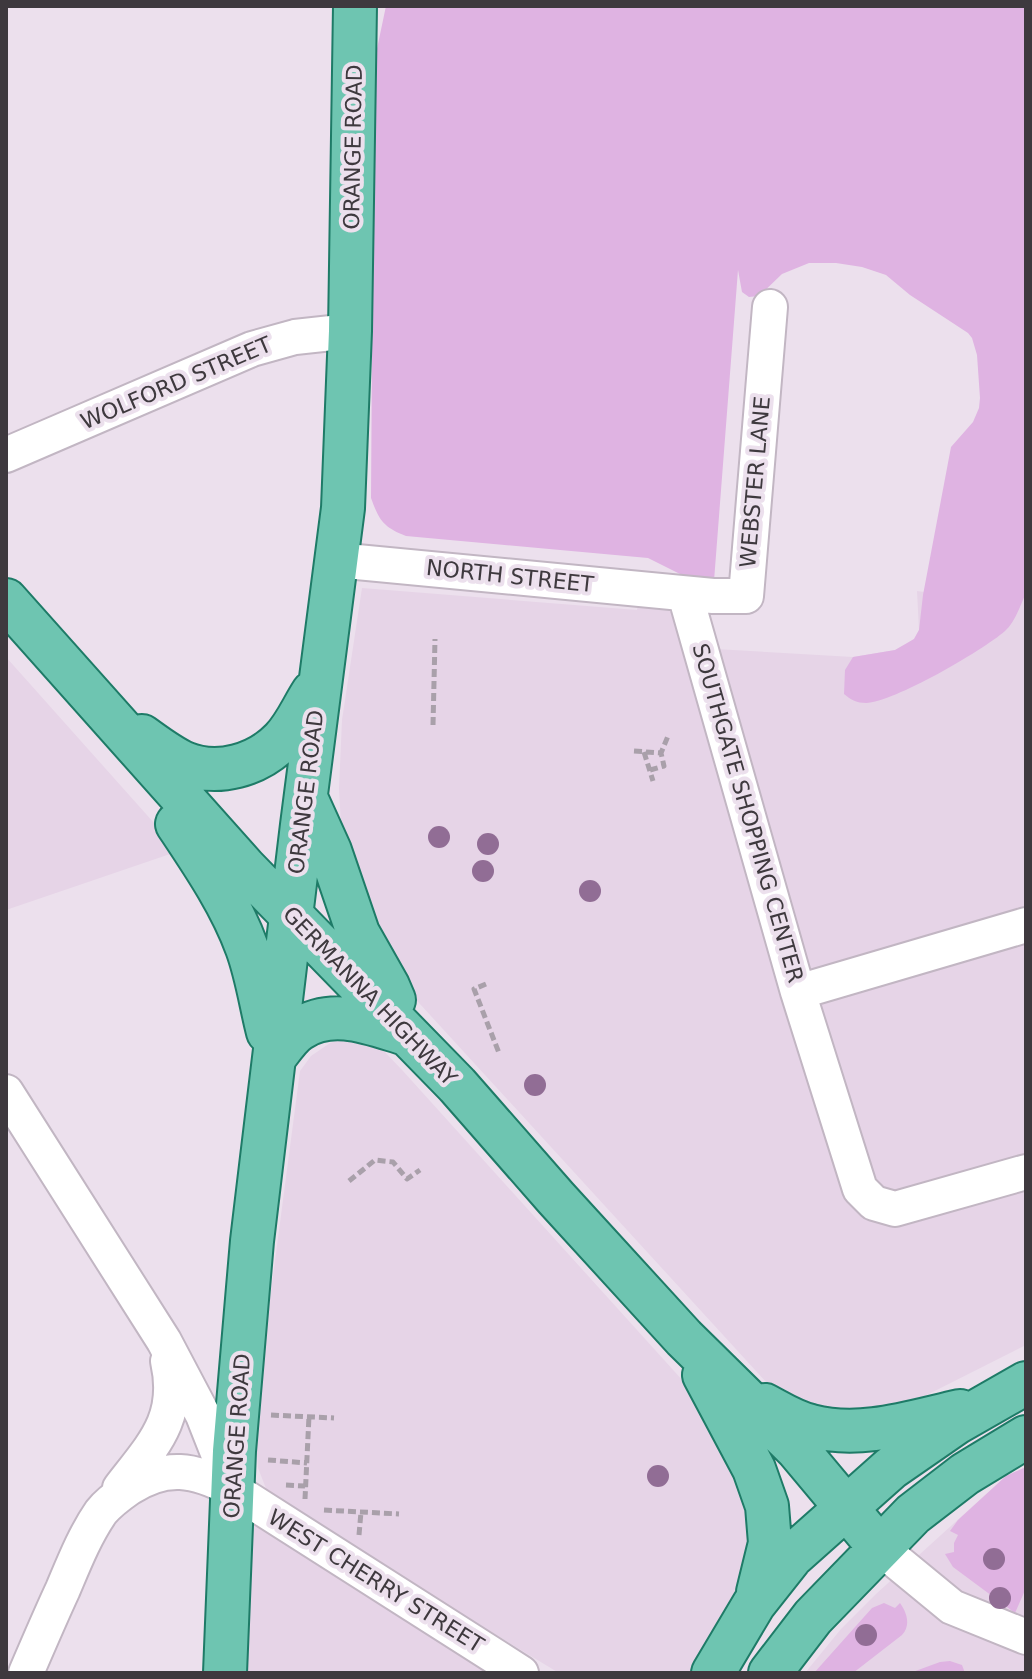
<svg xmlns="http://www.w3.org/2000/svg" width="1032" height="1679" font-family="'DejaVu Sans',sans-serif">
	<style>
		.built { fill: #e6d4e7 }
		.green { fill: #dfb3e2 }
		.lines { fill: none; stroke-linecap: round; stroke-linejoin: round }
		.minor-casing { stroke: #c2b6c3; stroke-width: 38 }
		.major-casing { stroke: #1e7b67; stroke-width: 46 }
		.path { stroke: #a9a0aa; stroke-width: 5; stroke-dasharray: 8 4; stroke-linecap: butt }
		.minor { stroke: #fff; stroke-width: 34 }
		.major { stroke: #6ec5b1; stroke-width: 42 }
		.tree { fill: #916d95 }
		.labels { text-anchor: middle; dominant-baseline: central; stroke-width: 8; stroke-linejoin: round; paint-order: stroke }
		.street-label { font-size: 22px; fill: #3e393e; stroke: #ece0ed }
	</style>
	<rect width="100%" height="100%" fill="#ece0ed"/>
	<path class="built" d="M 1026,217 L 1026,1345 L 903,1407 L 818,1414 L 768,1384 L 398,980 L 381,951 L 341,825 L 339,789 L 342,720 L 362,588 L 637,610 L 640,589 L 685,594 L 680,647 L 853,657 L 895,650 L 908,643 L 914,639 L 919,630 L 917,591 L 970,598 Z
		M 6,657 L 179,851 L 6,910 Z
		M 346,1039 L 366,1041 L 381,1048 L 403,1071 L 712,1413 L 766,1538 L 694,1673 L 559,1673 L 278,1503 L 267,1491 L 258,1468 L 256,1437 L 261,1367 L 300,1071 L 311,1056 L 330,1043 Z
		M 1026,1467 L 1026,1673 L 805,1673 L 841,1629 L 876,1594 L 1006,1476 Z
		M 252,1524 L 496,1673 L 244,1673 Z"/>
	<path class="green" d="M 386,6 L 1026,6 L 1026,593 C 1020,606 1015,622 1005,631 C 982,651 894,702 866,703 C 857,703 851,700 844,694 L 845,670 L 853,657 L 895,650 L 914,639 L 919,630 L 923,595 L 951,447 L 973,422 L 979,408 L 980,398 L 977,355 L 972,338 L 968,333 L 910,295 L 886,275 L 862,267 L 836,263 L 809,263 L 782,274 L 759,296 L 749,297 L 742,292 L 738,270 L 714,581 L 686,577 L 648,558 L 406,536 C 383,527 379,520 371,498 L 374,63 Z
		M 1026,1467 L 1026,1588 L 1015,1613 L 953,1567 L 945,1554 L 954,1552 L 954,1543 L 958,1535 L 950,1531 L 958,1520 L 1006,1476 Z
		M 884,1603 L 895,1608 L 900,1603 C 907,1613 911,1625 902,1635 L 853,1673 L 814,1673 L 872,1608 Z
		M 950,1661 L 962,1665 L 965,1673 L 910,1673 L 940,1662 Z"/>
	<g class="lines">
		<g class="minor-casing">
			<path id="minor" d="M 6,455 L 252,349 L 295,337 L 350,331
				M 336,560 L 713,596 L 746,596 L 770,307
				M 685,594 L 798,992 L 860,1189 L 874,1203 L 895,1209 L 1026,1172
				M 798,992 L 1026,925
				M 6,1092 L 164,1341 L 203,1415 L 231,1486
				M 120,1488 C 153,1445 181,1419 168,1361
				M 879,1547 L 952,1607 L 1026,1637
				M 26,1673 C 38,1645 50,1617 63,1589 C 74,1563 85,1535 101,1512 C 109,1502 119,1495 129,1488 C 166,1464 194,1469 232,1489 L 521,1673"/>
		</g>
		<g class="major-casing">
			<path id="major" d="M 6,600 L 245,868 L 457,1085 L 556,1198 L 684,1338 L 797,1449 L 879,1547
				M 142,736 C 156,746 169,756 184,763 C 218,777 258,765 282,740 C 295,727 303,707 313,692
				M 306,798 L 330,851 L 358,933 L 388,986 L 394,1000
				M 177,824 C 203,863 231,904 247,948 C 257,975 261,1005 268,1032
				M 274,1058 C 281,1049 290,1035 300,1029 C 333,1007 372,1024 406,1034
				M 704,1375 L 754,1469 L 767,1506 L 770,1543 L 758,1592
				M 765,1405 C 780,1413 794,1422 811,1426 C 861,1439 911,1422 960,1411
				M 225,1673 L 234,1451 L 252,1241 L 302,825 L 343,508 L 350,331 L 355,6
				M 713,1673 L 754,1604 L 792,1556 L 891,1468 L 956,1423 L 1026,1383
				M 770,1673 L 813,1617 L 913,1514 L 965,1474 L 1026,1437"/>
		</g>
		<path class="path" d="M 433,725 L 435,639
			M 634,751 L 661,753 L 668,736
			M 644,752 L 653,781
			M 650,770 L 664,766 L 661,753
			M 486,984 L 474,989 L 499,1053
			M 349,1181 L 375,1160 L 393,1162 L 407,1179 L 420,1170
			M 271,1415 L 334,1418
			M 268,1460 L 307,1463
			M 286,1485 L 305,1486
			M 305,1499 L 309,1416
			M 324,1510 L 399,1514
			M 359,1535 L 361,1512"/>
		<use href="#minor" class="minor"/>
		<use href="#major" class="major"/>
	</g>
	<g class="tree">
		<circle cx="439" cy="837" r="11"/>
		<circle cx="488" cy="844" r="11"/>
		<circle cx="483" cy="871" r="11"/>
		<circle cx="590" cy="891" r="11"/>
		<circle cx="535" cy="1085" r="11"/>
		<circle cx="658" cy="1476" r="11"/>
		<circle cx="994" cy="1559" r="11"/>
		<circle cx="1000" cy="1598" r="11"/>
		<circle cx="866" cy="1635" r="11"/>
	</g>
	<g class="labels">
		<g class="street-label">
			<text transform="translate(353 147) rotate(-89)">ORANGE ROAD</text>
			<text transform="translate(176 383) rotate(-23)">WOLFORD STREET</text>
			<text transform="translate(755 482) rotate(-85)">WEBSTER LANE</text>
			<text transform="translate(510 576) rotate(6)">NORTH STREET</text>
			<text transform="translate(306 792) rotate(-83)">ORANGE ROAD</text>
			<text transform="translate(748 813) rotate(74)">SOUTHGATE SHOPPING CENTER</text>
			<text transform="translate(370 996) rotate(46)">GERMANNA HIGHWAY</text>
			<text transform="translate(237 1436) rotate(-86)">ORANGE ROAD</text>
			<text transform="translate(376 1581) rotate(32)">WEST CHERRY STREET</text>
		</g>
	</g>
	<rect width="1032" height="1679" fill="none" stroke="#3e393e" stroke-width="16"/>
</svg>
